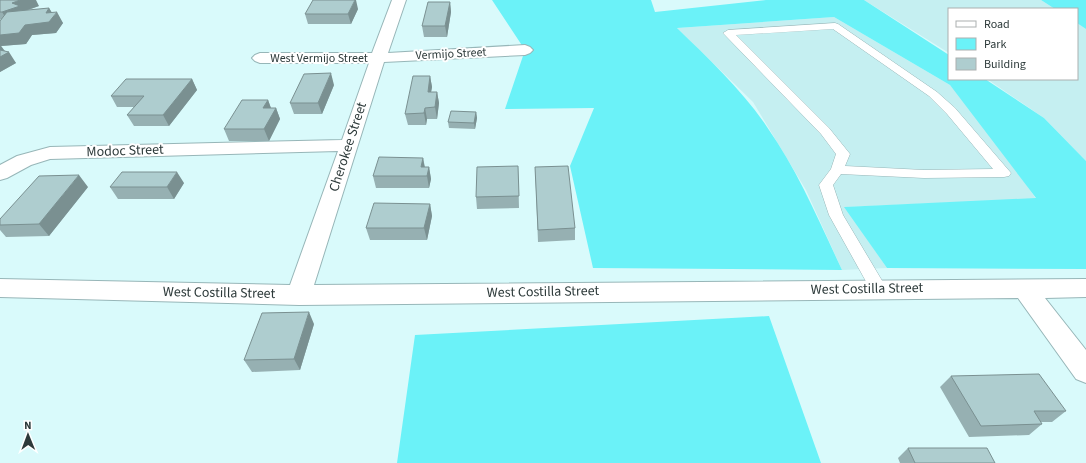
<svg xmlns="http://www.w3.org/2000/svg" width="1086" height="463" font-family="'Source Sans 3',sans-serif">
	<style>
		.built { fill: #c5eff1 }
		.green { fill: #6bf2f8 }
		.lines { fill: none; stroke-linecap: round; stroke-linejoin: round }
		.lane-casing { stroke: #97b6b8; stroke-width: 1 }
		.street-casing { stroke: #97b6b8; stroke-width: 2 }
		.lane { fill: #fff; fill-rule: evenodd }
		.street { fill: #fff; fill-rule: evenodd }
		.wall { fill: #96b0b2 }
		.shaded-wall { fill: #7a9091 }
		.building { fill: #aecdcf; stroke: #7a9091 }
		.labels { text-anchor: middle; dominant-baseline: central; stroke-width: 4; stroke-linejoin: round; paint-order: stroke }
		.far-street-label { font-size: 12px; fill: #2d3a3a; stroke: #fff }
		.street-label { font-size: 14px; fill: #2d3a3a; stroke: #fff }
	</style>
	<rect width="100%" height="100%" fill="#d9fafb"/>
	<path class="built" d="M 864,0 L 1041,0 L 1055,9 L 949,9 L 949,53 Z
		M 834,17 L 950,85 L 976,109 L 1036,199 L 845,207 L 887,268 L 842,270 L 806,190 L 753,102 L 677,28 Z
		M 1077,23 L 1086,29 L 1086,161 L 1044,118 L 987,79 L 1077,79 Z"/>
	<path class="green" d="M 492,0 L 651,0 L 655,12 L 766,0 L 864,0 L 949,55 L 949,79 L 985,79 L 1044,118 L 1086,161 L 1086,269 L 887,268 L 844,207 L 1036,198 L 950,85 L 834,17 L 677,28 C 708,58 743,91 767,127 C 798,171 819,221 842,270 L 593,268 L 570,166 L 594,108 L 505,109 L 525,50 Z
		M 1041,0 L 1086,0 L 1086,29 L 1077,23 L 1077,9 L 1055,9 Z
		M 769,316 L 821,463 L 397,463 L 415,335 Z"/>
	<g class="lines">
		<g class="lane-casing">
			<path id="lane" d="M 835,23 L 838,24 L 937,92 L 955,108 L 1011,173 L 1009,176 L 1004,177 L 924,178 L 841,174 L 833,185 L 843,215 L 887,289 L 885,294 L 879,295 L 873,294 L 829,215 L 819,185 L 831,169 L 836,154 L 821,134 L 723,33 L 728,30 ZM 833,29 L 929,96 L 947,114 L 993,169 L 924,170 L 845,166 L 850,154 L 829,128 L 736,35 Z"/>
		</g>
		<g class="street-casing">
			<path id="street" d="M 392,0 L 406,0 L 388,53 L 525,45 L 530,47 L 533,50 L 530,53 L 525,55 L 384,62 L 314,285 L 1086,279 L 1086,297 L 1045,298 L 1086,350 L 1086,383 L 1076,379 L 1018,298 L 299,305 L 0,297 L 0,279 L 290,285 L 338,151 L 50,159 L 31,165 L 7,178 L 0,180 L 0,165 L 17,156 L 50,147 L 342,140 L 369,63 L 260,63 L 255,61 L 252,58 L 255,55 L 260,53 L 372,53 Z"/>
		</g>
		<use href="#lane" class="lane"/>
		<use href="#street" class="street"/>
	</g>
	<path class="wall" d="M 0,0 L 39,6 L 26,11 L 49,8 L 52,13 L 63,23 L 56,33 L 32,35 L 26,44 L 1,46 L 5,51 L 16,63 L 0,72 L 1,20 L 0,19 Z
		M 450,2 L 451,12 L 447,37 L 424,37 L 422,26 Z
		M 358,9 L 351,24 L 308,24 L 305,14 Z
		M 430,76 L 432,87 L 431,92 L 437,92 L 439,103 L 437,119 L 427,119 L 426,125 L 408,125 L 405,114 Z
		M 192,79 L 197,90 L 169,126 L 134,126 L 127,115 L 134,107 L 117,107 L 111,96 Z
		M 334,85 L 322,114 L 294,114 L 290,103 Z
		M 268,100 L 271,108 L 276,108 L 280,119 L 269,141 L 229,141 L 224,129 Z
		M 476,112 L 477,118 L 475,129 L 449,128 L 448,122 Z
		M 423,158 L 425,167 L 429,167 L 431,179 L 429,188 L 376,188 L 373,176 Z
		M 518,166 L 519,208 L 477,209 L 476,197 Z
		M 535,167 L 575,228 L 575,240 L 538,242 Z
		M 184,183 L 174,199 L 118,199 L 110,187 Z
		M 88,187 L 49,236 L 6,237 L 0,230 L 0,219 Z
		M 430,204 L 432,216 L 427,240 L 370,240 L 366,228 Z
		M 314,324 L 300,370 L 252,372 L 244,360 Z
		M 951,376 L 1066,411 L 1052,422 L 1040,422 L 1042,424 L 1029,435 L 969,437 L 940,387 Z
		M 908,448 L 995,463 L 900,463 L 898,458 Z"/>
	<path class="shaded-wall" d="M 20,0 L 36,0 L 39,6 L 24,11 L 9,23 L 2,12 L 12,3 Z
		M 355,0 L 356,0 L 358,9 L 351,24 L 348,14 Z
		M 450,2 L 451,12 L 447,37 L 445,26 Z
		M 49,8 L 54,16 L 57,12 L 63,23 L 56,33 L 32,35 L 26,44 L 1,46 L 6,53 L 9,52 L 16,63 L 0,72 L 0,35 L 25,25 L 46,13 Z
		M 331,73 L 334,85 L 322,114 L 318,103 Z
		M 430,76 L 432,87 L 429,103 L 428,92 Z
		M 192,79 L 197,90 L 169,126 L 163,115 Z
		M 437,92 L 439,103 L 437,119 L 435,107 Z
		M 268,100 L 272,111 L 263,108 Z
		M 276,108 L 280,119 L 269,141 L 264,129 Z
		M 425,108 L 427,119 L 426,125 L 424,113 Z
		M 476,112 L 477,118 L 475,129 L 474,123 Z
		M 423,158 L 425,170 L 421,167 Z
		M 429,167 L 431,179 L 429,188 L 427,176 Z
		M 177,172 L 184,183 L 174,199 L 167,187 Z
		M 79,175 L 88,187 L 49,236 L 39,224 Z
		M 430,204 L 432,216 L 427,240 L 424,228 Z
		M 309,312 L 314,324 L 300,370 L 294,359 Z"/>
	<path class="building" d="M 0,0 L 20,0 L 12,3 L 20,6 L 2,12 L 0,12 Z
		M 313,0 L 355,0 L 348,14 L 305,14 Z
		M 428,2 L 450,2 L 445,26 L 422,26 Z
		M 49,8 L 46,13 L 57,12 L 49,22 L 25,25 L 19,33 L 0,35 L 0,21 L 7,12 Z
		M 0,50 L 9,52 L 0,57 Z
		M 331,73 L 318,103 L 290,103 L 304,74 Z
		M 413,76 L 430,76 L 428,92 L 437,92 L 435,107 L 425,108 L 424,113 L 405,114 Z
		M 126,79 L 192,79 L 163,115 L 127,115 L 144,96 L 111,96 Z
		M 242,100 L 268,100 L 263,108 L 276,108 L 264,129 L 224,129 Z
		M 451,111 L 476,112 L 474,123 L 448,122 Z
		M 379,157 L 423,158 L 421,167 L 429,167 L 427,176 L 373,176 Z
		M 518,166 L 519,196 L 476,197 L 477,167 Z
		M 568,166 L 575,228 L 538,230 L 535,167 Z
		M 122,172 L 177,172 L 167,187 L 110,187 Z
		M 79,175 L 39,224 L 0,225 L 0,219 L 39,176 Z
		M 374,203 L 430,204 L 424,228 L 366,228 Z
		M 309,312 L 294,359 L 244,360 L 262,313 Z
		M 1039,374 L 1066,411 L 1034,411 L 1042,424 L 981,426 L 951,376 Z
		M 908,448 L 987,448 L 995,463 L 915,463 Z"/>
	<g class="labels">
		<g class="far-street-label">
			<text transform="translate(451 54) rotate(-3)">Vermijo Street</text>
			<text x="319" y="58">West Vermijo Street</text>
		</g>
		<g class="street-label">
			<text transform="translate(348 147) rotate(-72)">Cherokee Street</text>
			<text transform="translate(125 151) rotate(-2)">Modoc Street</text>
			<text transform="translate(867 289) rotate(-1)">West Costilla Street</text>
			<text transform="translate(543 292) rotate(-1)">West Costilla Street</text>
			<text transform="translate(219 293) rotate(1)">West Costilla Street</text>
		</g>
	</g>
	<rect x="948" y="8" width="130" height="72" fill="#ffffff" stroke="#abb0b0"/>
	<rect x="956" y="21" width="20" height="6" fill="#ffffff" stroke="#abb0b0"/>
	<text x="984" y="28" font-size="12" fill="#2d3a3a">Road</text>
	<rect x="956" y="38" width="20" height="12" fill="#6bf2f8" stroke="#abb0b0"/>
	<text x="984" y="48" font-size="12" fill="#2d3a3a">Park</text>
	<rect x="956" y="58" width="20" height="12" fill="#aecdcf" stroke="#abb0b0"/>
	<text x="984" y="68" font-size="12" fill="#2d3a3a">Building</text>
	<g transform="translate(28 435) rotate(359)" stroke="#ffffff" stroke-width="3" paint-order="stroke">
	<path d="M0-3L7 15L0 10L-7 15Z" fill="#2d3a3a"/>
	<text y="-6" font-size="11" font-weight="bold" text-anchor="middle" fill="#2d3a3a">N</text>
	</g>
</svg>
